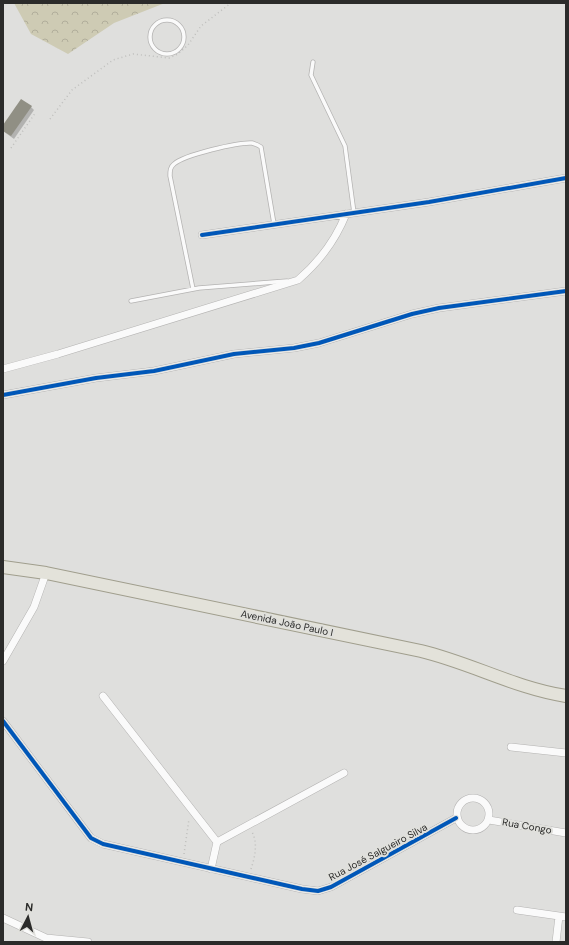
<svg xmlns="http://www.w3.org/2000/svg" width="569" height="945" font-family="'DM Sans',sans-serif">
	<style>
		.forest { fill: url(#forest-crowns) }
		.shadow { fill: #0003 }
		.building { fill: #908f84 }
		.lines { fill: none; stroke-linecap: round; stroke-linejoin: round }
		.lane-casing { stroke: #b4b3b2; stroke-width: 5 }
		.street-casing { stroke: #b4b3b2; stroke-width: 8 }
		.primary-casing { stroke: #a09e8d; stroke-width: 14 }
		.path { stroke: #bfbfbd; stroke-width: 1.5; stroke-dasharray: 1 3; stroke-linecap: butt }
		.lane { stroke: #fafafa; stroke-width: 3.5 }
		.street { stroke: #fafafa; stroke-width: 7 }
		.primary { stroke: #e3e2da; stroke-width: 12 }
		.cycleway-casing { stroke: #e0e0dc; stroke-width: 6 }
		.cycleway { stroke: #0057b8; stroke-width: 4 }
		.labels { text-anchor: middle; dominant-baseline: central; stroke-width: 4; stroke-linejoin: round; paint-order: stroke }
		.street-label { font-size: 10px; fill: #2b2b2a; stroke: #e0e0dc }
	</style>
	<defs>
		<pattern id="forest-crowns" width="20" height="18" patternUnits="userSpaceOnUse"><rect width="20" height="18" fill="#cecbb4"/><path d="M2 6a3 3 0 1 1 6 0M12 15a3 3 0 1 1 6 0" fill="none" stroke="#b1ae9b"/></pattern>
	</defs>
	<rect width="100%" height="100%" fill="#dfdfdd"/>
	<path class="forest" d="M 14,3 L 165,3 L 114,23 L 68,54 L 31,34 Z"/>
	<path class="shadow" d="M 31,107 L 34,110 L 14,139 L 3,131 L 3,126 Z"/>
	<path class="building" d="M 21,99 L 32,106 L 11,136 L 3,131 L 3,125 Z"/>
	<g class="lines">
		<g class="lane-casing">
			<path id="lane" d="M150 37a17 17 0 1 1 34 0a17 17 0 1 1-34 0Z
				M 313,62 L 311,75 L 345,146 L 354,213
				M 193,289 L 170,176 C 170,171 170,167 174,164 C 184,155 238,142 252,143 C 256,144 258,145 261,147 L 274,224
				M 131,301 L 199,288 L 287,281"/>
		</g>
		<g class="street-casing">
			<path id="street" d="M 202,235 L 429,202 L 566,178
				M 3,369 L 58,354 L 298,280 C 319,262 336,239 346,214
				M 3,395 L 96,378 L 154,371 L 234,354 L 294,348 L 319,343 L 412,314 L 439,308 L 566,291
				M 3,661 L 34,607 L 46,573
				M 103,696 L 217,842 L 344,773
				M 3,721 L 91,838 L 103,844 L 302,889 L 318,891 L 331,887 L 456,818
				M 511,747 L 566,753
				M457 814a16 16 0 1 1 32 0a16 16 0 1 1-32 0Z
				M 489,820 L 566,833
				M 211,869 L 217,842
				M 517,910 L 566,917
				M 3,918 L 46,938 L 88,942
				M 556,942 L 559,916"/>
		</g>
		<g class="primary-casing">
			<path id="primary" d="M 3,567 L 46,573 L 421,651 C 471,663 515,688 566,696"/>
		</g>
		<path class="path" d="M 50,119 L 72,90 L 113,60 L 133,54 L 169,58 L 178,54 L 188,45 L 201,26 L 231,3
			M 11,148 L 36,112
			M 184,854 L 189,819
			M 251,869 C 255,857 258,843 252,832"/>
		<use href="#lane" class="lane"/>
		<use href="#street" class="street"/>
		<use href="#primary" class="primary"/>
		<g class="cycleway-casing">
			<path id="cycleway" d="M 202,235 L 429,202 L 566,178
				M 3,395 L 96,378 L 154,371 L 234,354 L 294,348 L 319,343 L 412,314 L 439,308 L 566,291
				M 3,721 L 91,838 L 103,844 L 302,889 L 318,891 L 331,887 L 456,818"/>
		</g>
		<use href="#cycleway" class="cycleway"/>
	</g>
	<g class="labels">
		<g class="street-label">
			<text transform="translate(287 623) rotate(12)">Avenida João Paulo I</text>
			<text transform="translate(527 826) rotate(10)">Rua Congo</text>
			<text transform="translate(378 852) rotate(-28)">Rua José Salgueiro Silva</text>
		</g>
	</g>
	<rect width="569" height="945" fill="none" stroke="#2b2b2a" stroke-width="8"/>
	<g transform="translate(28 917) rotate(6)" stroke="#e0e0dc" stroke-width="3" paint-order="stroke">
	<path d="M0-3L7 15L0 10L-7 15Z" fill="#2b2b2a"/>
	<text y="-6" font-size="11" font-weight="bold" text-anchor="middle" fill="#2b2b2a">N</text>
	</g>
</svg>
